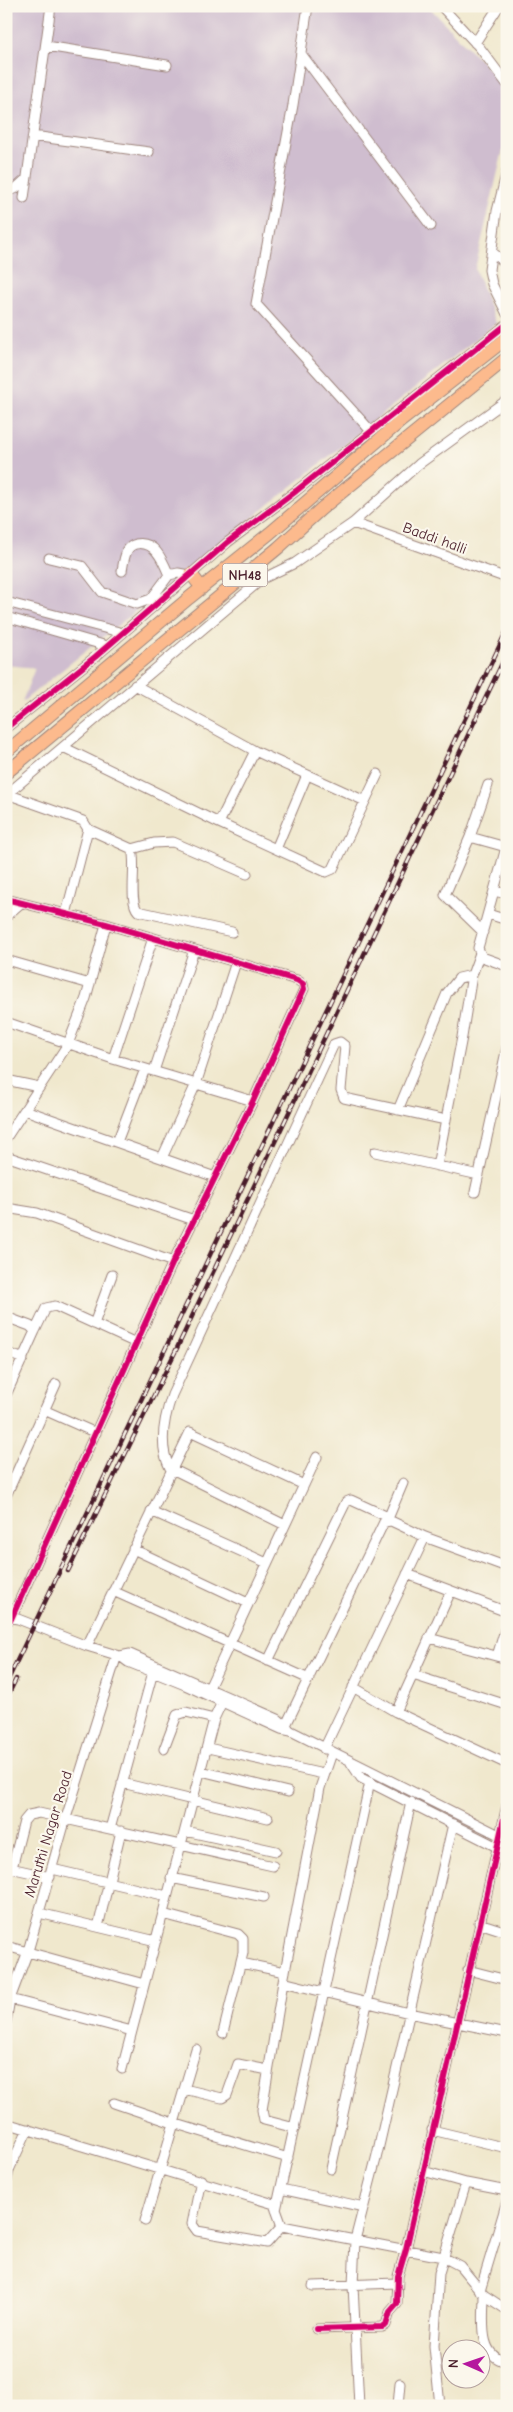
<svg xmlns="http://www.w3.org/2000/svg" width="513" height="2412" font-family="'Comic Neue',sans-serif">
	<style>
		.industrial { fill: #cfbdcf }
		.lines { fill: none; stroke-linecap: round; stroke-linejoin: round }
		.minor-casing { stroke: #9d847c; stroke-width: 11 }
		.highway-casing { stroke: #9d847c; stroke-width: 14 }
		.minor { stroke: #fff; stroke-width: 9 }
		.highway { stroke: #fcba8d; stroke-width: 12 }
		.rail-casing { stroke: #4a1f2b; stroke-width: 4.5 }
		.rail { stroke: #fbf7ec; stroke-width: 2.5; stroke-dasharray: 8; stroke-linecap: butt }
		.cycleway-casing { stroke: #fbf7ec; stroke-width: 9 }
		.cycleway { stroke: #d6006c; stroke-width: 6 }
		.labels { text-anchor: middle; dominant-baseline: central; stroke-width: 4.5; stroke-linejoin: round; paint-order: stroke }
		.shield { fill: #fbf7ec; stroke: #7f6065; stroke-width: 1 }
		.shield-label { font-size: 14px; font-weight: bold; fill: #4a1f2b }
		.street-label { font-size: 15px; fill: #4a1f2b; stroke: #fbf7ec }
	</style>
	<rect width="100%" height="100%" fill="#fbf7ec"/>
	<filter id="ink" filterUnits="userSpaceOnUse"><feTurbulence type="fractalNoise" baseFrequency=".02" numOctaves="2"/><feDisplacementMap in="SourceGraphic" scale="10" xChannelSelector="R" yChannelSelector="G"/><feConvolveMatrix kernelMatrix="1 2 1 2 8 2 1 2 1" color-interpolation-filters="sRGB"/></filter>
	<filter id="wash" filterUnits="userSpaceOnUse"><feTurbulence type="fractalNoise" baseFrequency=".0096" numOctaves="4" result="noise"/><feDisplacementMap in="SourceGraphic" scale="20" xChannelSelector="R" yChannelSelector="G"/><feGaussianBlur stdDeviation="1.12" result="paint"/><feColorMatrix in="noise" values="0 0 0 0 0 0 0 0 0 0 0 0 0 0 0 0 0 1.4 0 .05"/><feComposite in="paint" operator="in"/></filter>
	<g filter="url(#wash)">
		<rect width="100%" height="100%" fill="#f0e8cd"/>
		<path class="industrial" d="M 6,6 L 428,6 L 497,78 L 507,98 L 507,133 L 475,269 L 496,323 L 22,702 L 35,668 L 6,665 Z"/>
	</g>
	<g filter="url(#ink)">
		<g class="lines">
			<g class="minor-casing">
				<path id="minor" d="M 308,6 L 293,105 L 256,304 L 370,430
					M 441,6 L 480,48 L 507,84
					M 506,6 L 507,7
					M 475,43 L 499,6
					M 46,46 L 167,65
					M 302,55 L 431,226
					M 33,136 L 149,152
					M 507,171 L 497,211 L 489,270 L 492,284 L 507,314
					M 6,191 L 15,189 L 26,179
					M 24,198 L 51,6
					M 492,252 L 507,264
					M 353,523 L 507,578
					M 49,558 L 82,566 L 102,592 L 137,604 L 151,599 L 169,575 L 178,573 L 189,575
					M 122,571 C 123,565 124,557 127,551 C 129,547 132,545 136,544 C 155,540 163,561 169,575
					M 6,602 L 123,633
					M 6,617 L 107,646
					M 135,685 L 255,751 L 365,801
					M 6,728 L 95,657 L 228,542 L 296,491 L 507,324
					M 63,747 L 219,823 L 326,872 L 333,869 L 378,774
					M 7,794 L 83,821 L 88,829 L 66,914
					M 6,795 L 262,579 L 295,563 L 353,523 L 419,464 L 507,400
					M 219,823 L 255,751
					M 88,829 L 132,849 C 137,865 128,901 138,911 L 232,932
					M 470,837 L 506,847
					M 507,844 L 478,948 L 482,957 L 507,966
					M 132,849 L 154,843 L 173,842 L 247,874
					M 276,849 L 307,775
					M 494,891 L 507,894
					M 6,899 L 106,924 L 297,980 L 303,984 L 304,989 L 253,1101 L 173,1262 L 11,1619
					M 488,914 L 507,920
					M 6,916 L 21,903
					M 483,932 L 445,895 L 470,837 L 488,785
					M 6,960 L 90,984
					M 6,1022 L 113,1059 L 253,1101
					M 113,1059 L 153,938
					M 154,1071 L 194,950
					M 6,1080 L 39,1087
					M 25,1110 L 215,1177
					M 398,1110 L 447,993 L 459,978 L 472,975
					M 6,1138 L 68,1044 L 86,998 L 106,924
					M 117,1142 L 145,1069
					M 375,1152 L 479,1175
					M 6,1156 L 194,1220
					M 162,1158 L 196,1084 L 236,962
					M 437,1166 L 462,1037 L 472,975 L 480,953
					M 475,1192 L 507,1047
					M 6,1208 L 37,1213 L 173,1262
					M 6,1317 L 30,1326 L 35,1331 L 6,1395
					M 94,1324 L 112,1275
					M 35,1331 L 46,1308 L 55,1306 L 136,1343
					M 6,1352 L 23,1359
					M 44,1410 L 96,1433
					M 6,1496 L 56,1384
					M 151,1511 L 267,1563
					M 387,1521 L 403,1483
					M 285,1525 L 170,1468 C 158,1446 164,1418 172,1395 L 334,1044 L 340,1042 L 345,1046 L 341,1090 L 344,1098 L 446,1120
					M 133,1549 L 248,1603
					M 407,1574 L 507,1612
					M 113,1591 L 309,1679
					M 6,1617 L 18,1619 L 87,1646 L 120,1656 L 128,1662 L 185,1685 L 281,1729 L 291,1731 L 507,1839
					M 429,1638 L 507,1659
					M 87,1646 L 190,1432 L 304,1485
					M 120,1656 L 130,1654 L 278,1719 L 289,1729
					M 497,1656 L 507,1623
					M 268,1661 L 346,1502 L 351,1500 L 388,1517
					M 413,1675 L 507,1705
					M 353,1687 L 396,1712 L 507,1764
					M 209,1688 L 317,1457
					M 396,1712 L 451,1591
					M 286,1725 L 384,1522 L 391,1521 L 425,1537 L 507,1567
					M 208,1748 L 323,1774
					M 164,1749 L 177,1715 L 186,1712 L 214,1719
					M 324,1749 L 425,1537
					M 351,1763 L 361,1778 L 507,1852
					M 201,1771 L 288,1792
					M 122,1783 L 268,1818
					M 110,1829 L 153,1672
					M 185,1831 L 276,1851
					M 6,1867 L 50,1877
					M 12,1868 L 24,1821 L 29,1815 L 39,1813 L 273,1866
					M 52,1869 L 167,1896
					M 171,1878 L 264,1897
					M 39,1913 L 156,1941
					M 163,1914 L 238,1934 L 243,1939 L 243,1953 L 223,2033
					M 479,1923 L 507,1932
					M 98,1927 L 121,1831
					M 6,1946 L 144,1984
					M 241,1963 L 285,1972
					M 468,1970 L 507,1980
					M 283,1982 L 409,2013 L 507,2033
					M 10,1999 L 132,2031
					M 6,2022 L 10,1999 L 28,1951 L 66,1818 L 117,1655
					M 122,2069 L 214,1719 L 222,1702
					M 184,2089 L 222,2098 L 227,2095 L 238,2064 L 268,2070
					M 114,2103 L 173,2123 L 288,2158
					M 6,2123 L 274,2204 L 282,2226 L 443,2257 L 460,2266 L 484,2295 L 507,2310
					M 295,2128 L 264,2120 L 262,2110 L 283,1982 L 320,1788 L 332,1753
					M 432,2130 L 507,2148
					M 331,2169 L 411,1802
					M 423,2171 L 466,2183 L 507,2191
					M 201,2180 L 192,2224 L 197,2231 L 267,2243 L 282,2226
					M 6,2185 L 9,2170 L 28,2129
					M 281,2189 L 364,2207
					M 276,2210 L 370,1782
					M 145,2221 L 196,2049
					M 313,2286 L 397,2283
					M 480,2291 L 507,2201
					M 484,2295 C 484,2319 477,2356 507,2362
					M 317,2329 L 382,2327 L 386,2325 L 390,2312 L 397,2304 L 398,2276 L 406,2249 L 507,1805
					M 359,2406 L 353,2285 L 355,2240 L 376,2159 L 453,1824
					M 398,2406 L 400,2383
					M 440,2406 L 434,2346 L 439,2273 L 466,2183"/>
			</g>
			<g class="highway-casing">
				<path id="highway" d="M 191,574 L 202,588
					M 6,752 L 189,598 L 270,533 L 401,421 L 507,338
					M 6,773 L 278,548 L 321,509 L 507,358"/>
			</g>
			<use href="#minor" class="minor"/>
			<use href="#highway" class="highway"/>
			<g class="rail-casing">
				<path id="rail" d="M 68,1571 L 178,1346 L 507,653
					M 6,1684 L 507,630
					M 6,1699 L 16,1679"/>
			</g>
			<use href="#rail" class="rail"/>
			<g class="cycleway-casing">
				<path id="cycleway" d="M 6,728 L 95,657 L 228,542 L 296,491 L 507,324
					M 6,899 L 106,924 L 297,980 L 303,984 L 304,989 L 253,1101 L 173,1262 L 11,1619
					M 317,2329 L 382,2327 L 386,2325 L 390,2312 L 397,2304 L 398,2276 L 406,2249 L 507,1805"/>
			</g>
			<use href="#cycleway" class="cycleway"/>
		</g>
	</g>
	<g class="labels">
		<rect class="shield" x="222.5" y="563.5" width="45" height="23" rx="4"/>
		<g class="shield-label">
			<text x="245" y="575">NH48</text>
		</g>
		<g class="street-label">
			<text transform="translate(435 538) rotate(20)">Baddi halli</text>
			<text transform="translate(48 1834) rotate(-73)">Maruthi Nagar Road</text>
		</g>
	</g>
	<rect width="513" height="2412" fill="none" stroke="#fbf7ec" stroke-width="25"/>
	<g transform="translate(466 2364) rotate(272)"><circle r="24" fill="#fbf7ec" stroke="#b4a19f"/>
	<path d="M0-4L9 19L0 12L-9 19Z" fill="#b5179e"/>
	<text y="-8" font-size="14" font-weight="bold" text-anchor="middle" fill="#4a1f2b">N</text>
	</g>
</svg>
